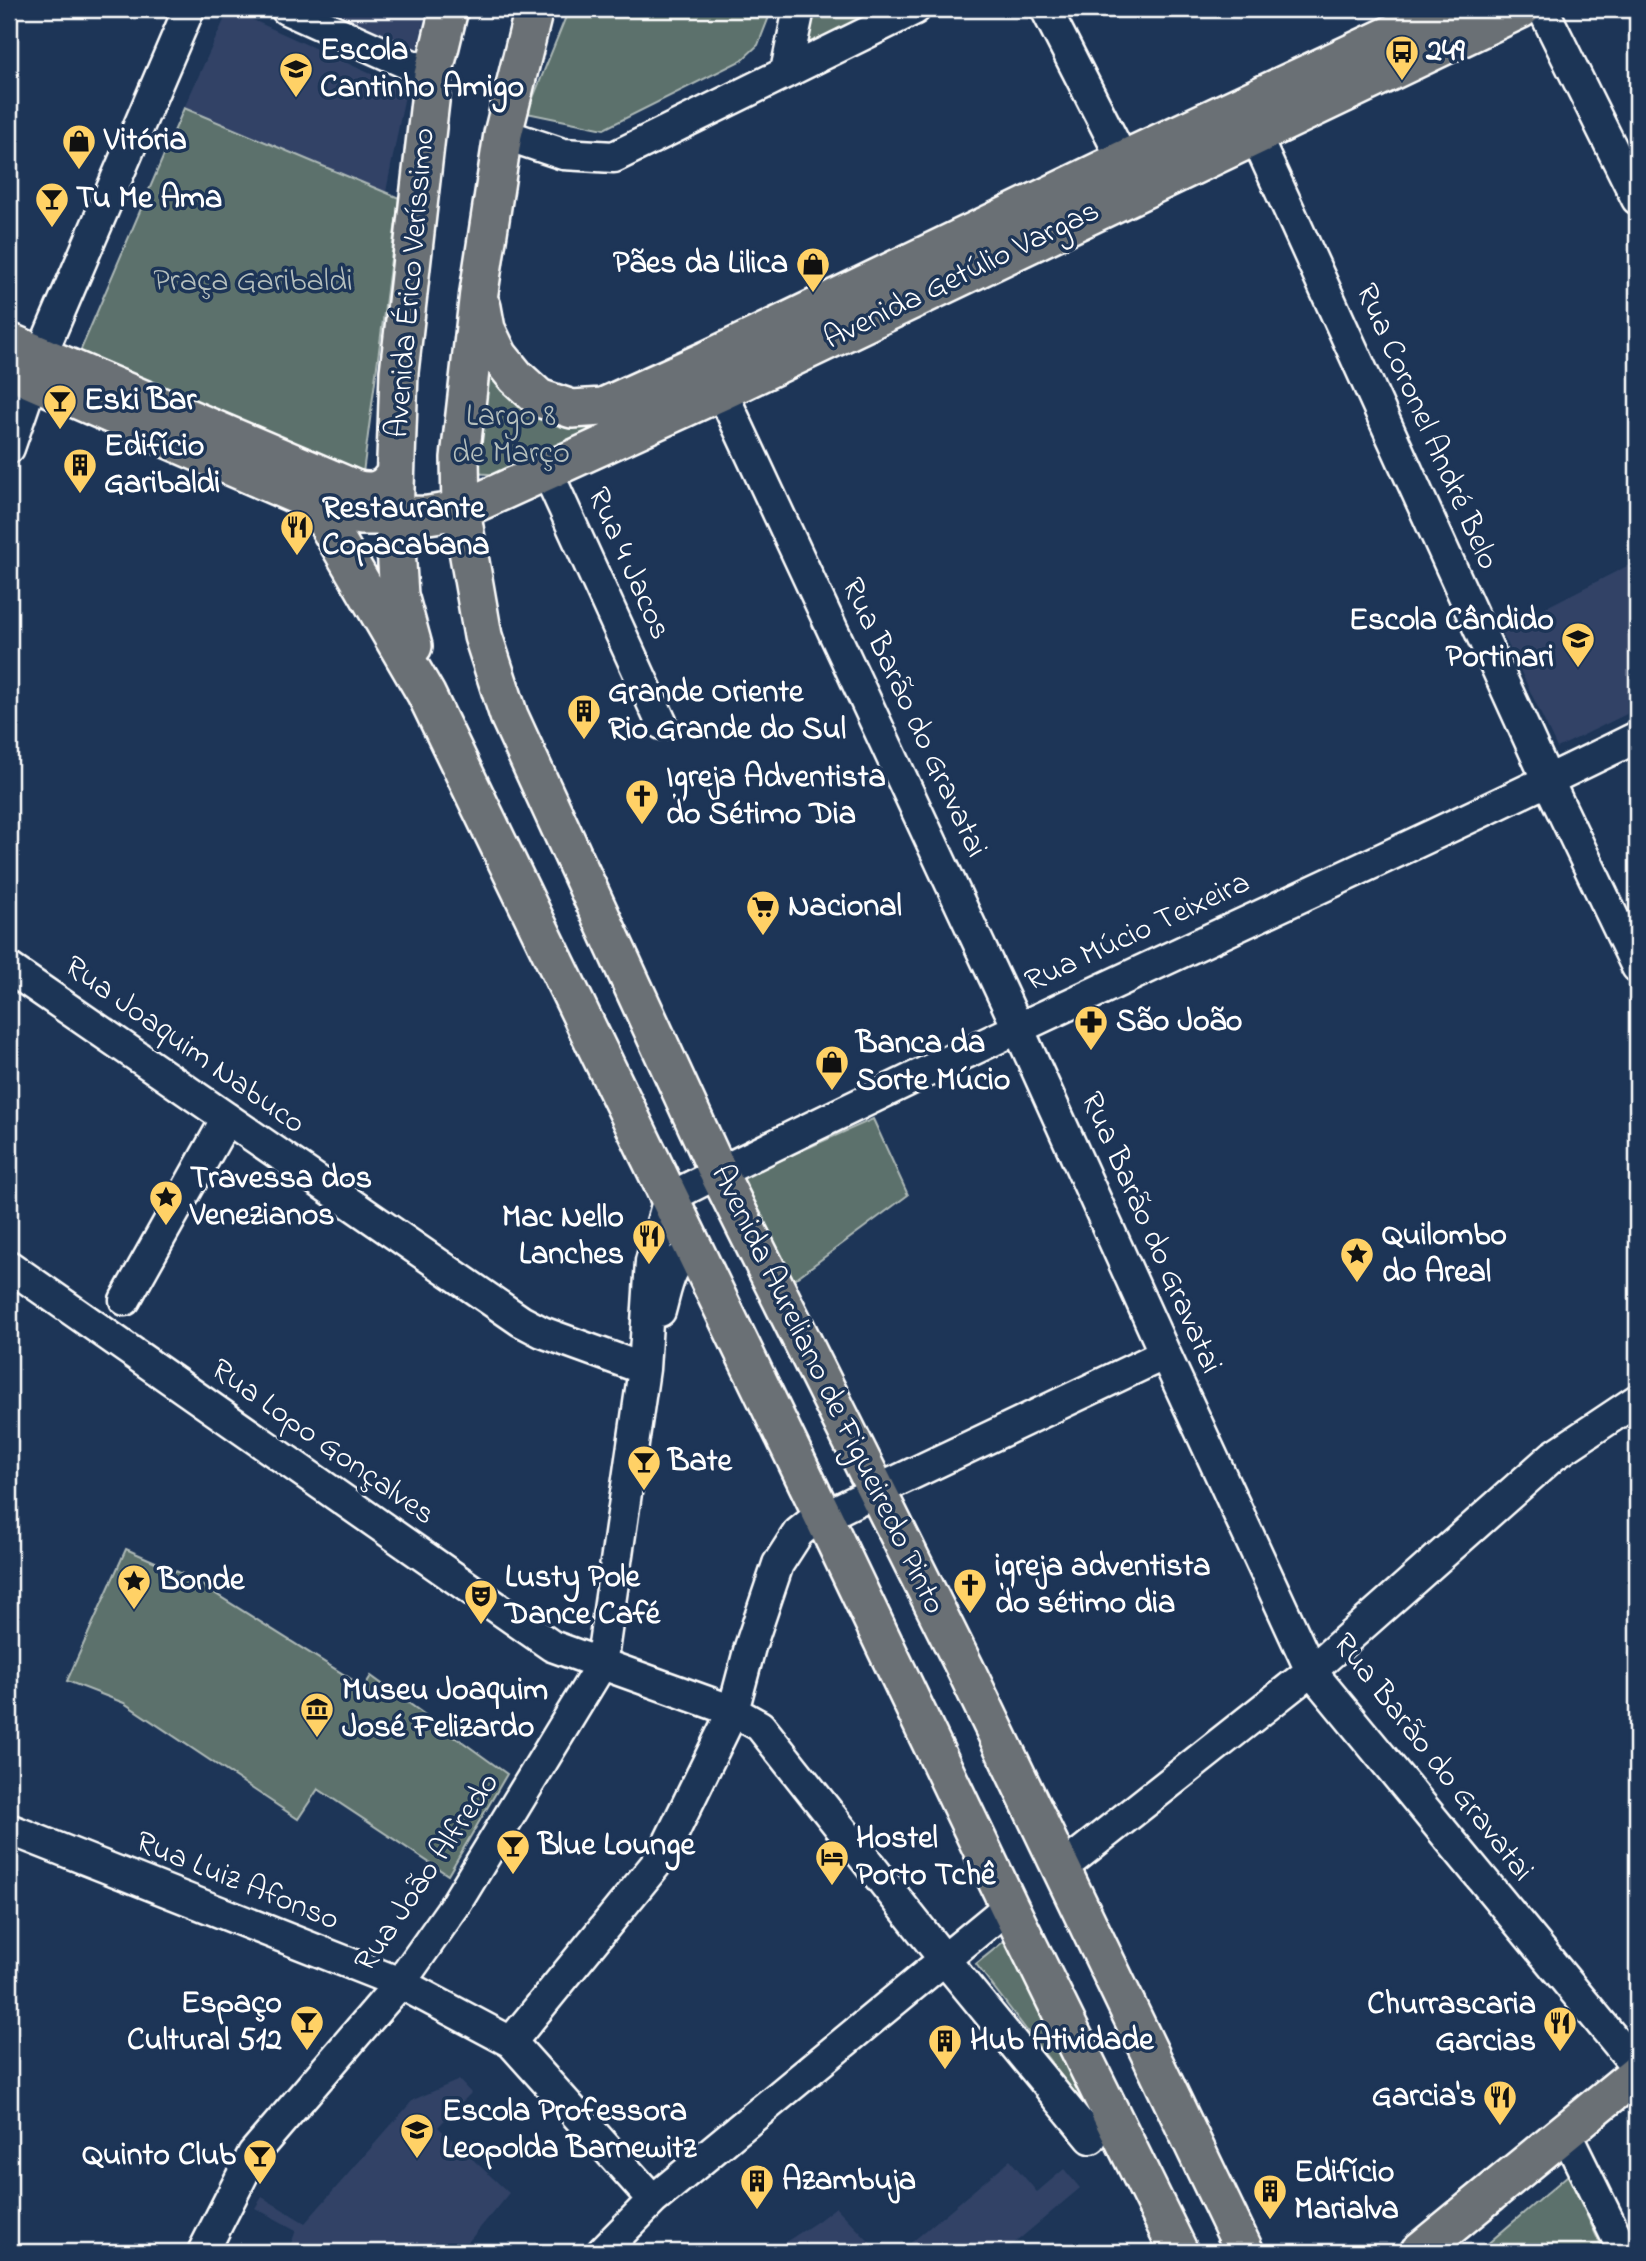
<svg xmlns="http://www.w3.org/2000/svg" width="1646" height="2261" font-family="'Indie Flower',sans-serif">
	<style>
		.built { fill: #304266 }
		.green { fill: #5b716c; stroke: #adb8b6; stroke-width: 2 }
		.lines { fill: none; stroke-linecap: round; stroke-linejoin: round }
		.minor-casing { stroke: #fff; stroke-width: 35 }
		.major-casing { stroke: #fff; stroke-width: 42 }
		.minor { stroke: #1d3557; stroke-width: 30 }
		.major { stroke: #6a7074; stroke-width: 37 }
		.labels { text-anchor: middle; dominant-baseline: central; stroke-width: 7; stroke-linejoin: round; paint-order: stroke }
		.poi-label { font-size: 32px; font-weight: bold; fill: #fff; stroke: #1d3557; text-anchor: start }
		.street-label { font-size: 32px; fill: #fff; stroke: #1d3557 }
		.park-label { font-size: 32px; fill: #b5bfbd; stroke: #1d3557 }
	</style>
	<rect width="100%" height="100%" fill="#1d3557"/>
	<filter id="ink" filterUnits="userSpaceOnUse"><feTurbulence type="fractalNoise" baseFrequency=".0143" numOctaves="2"/><feDisplacementMap in="SourceGraphic" scale="14" xChannelSelector="R" yChannelSelector="G"/><feConvolveMatrix kernelMatrix="1 2 1 2 8 2 1 2 1" color-interpolation-filters="sRGB"/></filter>
	<g filter="url(#ink)">
		<path class="built" d="M 229,9 L 406,90 L 386,192 L 184,108 Z
			M 328,9 L 427,9 L 417,49 Z
			M 1637,561 L 1637,709 L 1557,748 L 1501,630 Z
			M 459,2080 L 471,2093 L 438,2127 L 509,2193 L 460,2252 L 288,2252 L 296,2230 L 255,2208 L 262,2197 L 305,2223 L 413,2100 Z
			M 1010,2160 L 1037,2192 L 1064,2169 L 1080,2188 L 1004,2252 L 900,2252 Z
			M 836,2207 L 879,2252 L 770,2252 L 818,2221 Z"/>
		<path class="green" d="M 569,9 L 772,9 L 758,45 L 742,60 L 604,129 L 527,113 Z
			M 814,9 L 887,9 L 804,48 Z
			M 184,108 L 399,198 L 363,473 L 79,354 Z
			M 488,374 L 540,416 L 603,428 L 505,475 L 471,473 Z
			M 873,1119 L 908,1195 L 784,1287 L 733,1181 Z
			M 126,1549 L 187,1576 L 364,1687 L 371,1676 L 507,1774 L 448,1875 L 318,1789 L 298,1819 L 124,1703 L 67,1681 Z
			M 1008,1938 L 1094,2107 L 1086,2108 L 976,1964 Z
			M 1568,2175 L 1604,2252 L 1478,2252 Z"/>
		<g class="lines">
			<g class="minor-casing">
				<path id="minor" d="M 286,9 L 433,75
					M 1046,9 L 1123,160
					M 1543,9 L 1637,199
					M 786,71 L 799,9
					M 1246,115 L 1548,781 L 1637,967
					M 503,134 L 563,154 L 614,157 L 915,9
					M 713,373 L 1018,1028 L 1165,1354 L 1311,1671 L 1637,2067
					M 9,448 L 41,355 L 189,9
					M 547,471 L 662,724
					M 9,968 L 521,1321 L 542,1332 L 644,1369
					M 9,1266 L 552,1646 L 733,1711 L 760,1726 L 944,1959 L 1091,2138
					M 125,1300 L 227,1118
					M 660,1311 C 668,1282 668,1267 693,1248
					M 9,1829 L 400,1983 L 511,2042 L 653,2200
					M 1062,1868 L 1311,1671 L 1553,1456 L 1637,1400
					M 511,2042 L 661,1858 L 733,1711 L 750,1647 L 778,1564 L 798,1533 L 809,1524 L 876,1491 L 1165,1354
					M 1565,2132 L 1624,2252
					M 203,2252 L 253,2154 L 400,1983 L 455,1905 L 601,1665 L 644,1369 L 651,1261 L 669,1198 C 746,1158 824,1121 901,1084 C 1146,966 1394,857 1637,737
					M 602,2252 L 653,2200 L 1009,1906"/>
			</g>
			<g class="major-casing">
				<path id="major" d="M 534,9 L 503,134 L 479,292 L 460,458 L 461,510 L 483,636 L 509,716 L 718,1172 L 966,1670 L 1245,2252
					M 482,307 L 486,329 L 499,356 L 516,377 L 539,398 L 572,409 L 603,407 L 707,360 L 1123,160 L 1446,9
					M 9,342 L 355,489 C 369,493 383,492 392,478
					M 9,370 L 315,503 L 360,516 L 428,515 L 461,510 L 722,391 L 1521,9
					M 315,503 L 426,694 L 824,1518 L 1009,1906 L 1179,2252
					M 413,646 L 399,595 L 394,517 L 399,372 L 433,75 L 449,9
					M 1419,2252 L 1637,2073"/>
			</g>
			<use href="#minor" class="minor"/>
			<use href="#major" class="major"/>
		</g>
	</g>
	<defs>
		<g id="bus-pin" transform="scale(1.75)"><path d="M0 17L-7.5 6A9.5 9.5 0 1 1 7.5 6Z" fill="#ffd166" stroke="#1d3557"/><path d="M-5-6H5V4H4V6H2V4H-2V6H-4V4H-5ZM-3.5-4V0h7V-4ZM-3.5 1.2v1.5H-2V1.2ZM2 1.2v1.5H3.5V1.2Z" fill="#111"/></g>
		<g id="school-pin" transform="scale(1.75)"><path d="M0 17L-7.5 6A9.5 9.5 0 1 1 7.5 6Z" fill="#ffd166" stroke="#1d3557"/><path d="M0-5L7-2L0 1L-7-2ZM-4 1L0 2.5L4 1V4Q0 6-4 4Z" fill="#111"/></g>
		<g id="shop-pin" transform="scale(1.75)"><path d="M0 17L-7.5 6A9.5 9.5 0 1 1 7.5 6Z" fill="#ffd166" stroke="#1d3557"/><path d="M-5-2.5h2.3a2.7 3.5 0 0 1 5.4 0H5L5.5 6h-11ZM-1.5-2.5h3a1.5 2.3 0 0 0-3 0Z" fill="#111"/></g>
		<g id="bar-pin" transform="scale(1.75)"><path d="M0 17L-7.5 6A9.5 9.5 0 1 1 7.5 6Z" fill="#ffd166" stroke="#1d3557"/><path d="M-6-5H6L.8 .8V4.5H3.5V6h-7V4.5H-.8V.8Z" fill="#111"/></g>
		<g id="building-pin" transform="scale(1.75)"><path d="M0 17L-7.5 6A9.5 9.5 0 1 1 7.5 6Z" fill="#ffd166" stroke="#1d3557"/><path d="M-4-6H4V6H1V3H-1V6H-4ZM-2.5-4.3h1.7v1.8h-1.7ZM.8-4.3h1.7v1.8H.8ZM-2.5-1h1.7V.8h-1.7ZM.8-1h1.7V.8H.8Z" fill="#111"/></g>
		<g id="restaurant-pin" transform="scale(1.75)"><path d="M0 17L-7.5 6A9.5 9.5 0 1 1 7.5 6Z" fill="#ffd166" stroke="#1d3557"/><path d="M-5-6h1v4h1v-4h1v4h1v-4h1v5L-1.5 .5V6h-2V.5L-5-1ZM5-6V6H3V1.5H1.5Q1.5-4 5-6Z" fill="#111"/></g>
		<g id="church-pin" transform="scale(1.75)"><path d="M0 17L-7.5 6A9.5 9.5 0 1 1 7.5 6Z" fill="#ffd166" stroke="#1d3557"/><path d="M-1.2-6h2.4v3.5h3.3v2.4h-3.3V6h-2.4V-.1h-3.3v-2.4h3.3Z" fill="#111"/></g>
		<g id="supermarket-pin" transform="scale(1.75)"><path d="M0 17L-7.5 6A9.5 9.5 0 1 1 7.5 6Z" fill="#ffd166" stroke="#1d3557"/><path d="M-6-5.5h2.5l.6 2H6L4.5 2H-2.5L-4.4-4H-6ZM-1.5 3.2a1.3 1.3 0 1 0 .1 0ZM3 3.2a1.3 1.3 0 1 0 .1 0Z" fill="#111"/></g>
		<g id="pharmacy-pin" transform="scale(1.75)"><path d="M0 17L-7.5 6A9.5 9.5 0 1 1 7.5 6Z" fill="#ffd166" stroke="#1d3557"/><path d="M-2-6h4v4h4v4h-4v4h-4v-4h-4v-4h4Z" fill="#111"/></g>
		<g id="sight-pin" transform="scale(1.75)"><path d="M0 17L-7.5 6A9.5 9.5 0 1 1 7.5 6Z" fill="#ffd166" stroke="#1d3557"/><path d="M0-6L1.8-2.2L6-1.7L2.9 1.2L3.7 5.4L0 3.3L-3.7 5.4L-2.9 1.2L-6-1.7L-1.8-2.2Z" fill="#111"/></g>
		<g id="theatre-pin" transform="scale(1.75)"><path d="M0 17L-7.5 6A9.5 9.5 0 1 1 7.5 6Z" fill="#ffd166" stroke="#1d3557"/><path d="M-5-5.5Q0-4 5-5.5V0Q5 5 0 6Q-5 5-5 0ZM-3.3-2.5H-1v1.5H-3.3ZM1-2.5H3.3v1.5H1ZM-2.8 1Q0 5.5 2.8 1Z" fill="#111"/></g>
		<g id="museum-pin" transform="scale(1.75)"><path d="M0 17L-7.5 6A9.5 9.5 0 1 1 7.5 6Z" fill="#ffd166" stroke="#1d3557"/><path d="M0-6L6-3V-2H-6V-3ZM-5-1h2V3h-2ZM-1-1h2V3h-2ZM3-1h2V3H3ZM-6 4H6V6H-6Z" fill="#111"/></g>
		<g id="hotel-pin" transform="scale(1.75)"><path d="M0 17L-7.5 6A9.5 9.5 0 1 1 7.5 6Z" fill="#ffd166" stroke="#1d3557"/><path d="M-6-4.5h1.5V1H6V5H4.5V3h-9V5H-6ZM-4 0a1.8 1.8 0 1 1 3.6 0ZM.5 0V-2.5h3Q6-2.5 6 0Z" fill="#111"/></g>
	</defs>
	<g fill-rule="evenodd">
		<use href="#bus-pin" x="1402" y="52"/>
		<use href="#school-pin" x="296" y="69"/>
		<use href="#shop-pin" x="79" y="141"/>
		<use href="#bar-pin" x="52" y="199"/>
		<use href="#shop-pin" x="813" y="264"/>
		<use href="#bar-pin" x="60" y="401"/>
		<use href="#building-pin" x="80" y="465"/>
		<use href="#restaurant-pin" x="297" y="527"/>
		<use href="#school-pin" x="1578" y="639"/>
		<use href="#building-pin" x="584" y="711"/>
		<use href="#church-pin" x="642" y="796"/>
		<use href="#supermarket-pin" x="763" y="907"/>
		<use href="#pharmacy-pin" x="1091" y="1022"/>
		<use href="#shop-pin" x="832" y="1062"/>
		<use href="#sight-pin" x="166" y="1197"/>
		<use href="#restaurant-pin" x="649" y="1236"/>
		<use href="#sight-pin" x="1357" y="1254"/>
		<use href="#bar-pin" x="644" y="1462"/>
		<use href="#sight-pin" x="134" y="1581"/>
		<use href="#church-pin" x="970" y="1585"/>
		<use href="#theatre-pin" x="481" y="1596"/>
		<use href="#museum-pin" x="317" y="1709"/>
		<use href="#bar-pin" x="513" y="1846"/>
		<use href="#hotel-pin" x="832" y="1857"/>
		<use href="#bar-pin" x="307" y="2022"/>
		<use href="#restaurant-pin" x="1560" y="2023"/>
		<use href="#building-pin" x="945" y="2041"/>
		<use href="#restaurant-pin" x="1500" y="2097"/>
		<use href="#school-pin" x="417" y="2130"/>
		<use href="#bar-pin" x="260" y="2156"/>
		<use href="#building-pin" x="757" y="2181"/>
		<use href="#building-pin" x="1270" y="2191"/>
	</g>
	<g class="labels">
		<g class="poi-label">
			<text x="320" y="51">Escola<tspan x="320" dy="37">Cantinho Amigo</tspan></text>
			<text x="1426" y="52">249</text>
			<text x="104" y="141">Vitória</text>
			<text x="76" y="199">Tu Me Ama</text>
			<text x="788" y="264" text-anchor="end">Pães da Lilica</text>
			<text x="84" y="401">Eski Bar</text>
			<text x="104" y="447">Edifício<tspan x="104" dy="37">Garibaldi</tspan></text>
			<text x="322" y="509">Restaurante<tspan x="322" dy="37">Copacabana</tspan></text>
			<text x="1554" y="621" text-anchor="end">Escola Cândido<tspan x="1554" dy="37">Portinari</tspan></text>
			<text x="608" y="693">Grande Oriente<tspan x="608" dy="37">Rio Grande do Sul</tspan></text>
			<text x="666" y="778">Igreja Adventista<tspan x="666" dy="37">do Sétimo Dia</tspan></text>
			<text x="788" y="907">Nacional</text>
			<text x="1116" y="1022">São João</text>
			<text x="856" y="1044">Banca da<tspan x="856" dy="37">Sorte Múcio</tspan></text>
			<text x="190" y="1179">Travessa dos<tspan x="190" dy="37">Venezianos</tspan></text>
			<text x="624" y="1218" text-anchor="end">Mac Nello<tspan x="624" dy="37">Lanches</tspan></text>
			<text x="1382" y="1236">Quilombo<tspan x="1382" dy="37">do Areal</tspan></text>
			<text x="668" y="1462">Bate</text>
			<text x="995" y="1567">igreja adventista<tspan x="995" dy="37">do sétimo dia</tspan></text>
			<text x="505" y="1578">Lusty Pole<tspan x="505" dy="37">Dance Café</tspan></text>
			<text x="158" y="1581">Bonde</text>
			<text x="342" y="1691">Museu Joaquim<tspan x="342" dy="37">José Felizardo</tspan></text>
			<text x="856" y="1839">Hostel<tspan x="856" dy="37">Porto Tchê</tspan></text>
			<text x="538" y="1846">Blue Lounge</text>
			<text x="282" y="2004" text-anchor="end">Espaço<tspan x="282" dy="37">Cultural 512</tspan></text>
			<text x="1536" y="2005" text-anchor="end">Churrascaria<tspan x="1536" dy="37">Garcias</tspan></text>
			<text x="970" y="2041">Hub Atividade</text>
			<text x="1476" y="2097" text-anchor="end">Garcia's</text>
			<text x="442" y="2112">Escola Professora<tspan x="442" dy="37">Leopolda Barnewitz</tspan></text>
			<text x="236" y="2156" text-anchor="end">Quinto Club</text>
			<text x="1294" y="2173">Edifício<tspan x="1294" dy="37">Marialva</tspan></text>
			<text x="782" y="2181">Azambuja</text>
		</g>
		<g class="street-label">
			<text transform="translate(962 276) rotate(-26)">Avenida Getúlio Vargas</text>
			<text transform="translate(412 283) rotate(-85)">Avenida Érico Veríssimo</text>
			<text transform="translate(1426 427) rotate(66)">Rua Coronel André Belo</text>
			<text transform="translate(628 564) rotate(66)">Rua 4 Jacos</text>
			<text transform="translate(913 718) rotate(65)">Rua Barão do Gravatai</text>
			<text transform="translate(1138 933) rotate(-25)">Rua Múcio Teixeira</text>
			<text transform="translate(184 1046) rotate(35)">Rua Joaquim Nabuco</text>
			<text transform="translate(1150 1233) rotate(66)">Rua Barão do Gravatai</text>
			<text transform="translate(827 1390) rotate(64)">Avenida Aureliano de Figueiredo Pinto</text>
			<text transform="translate(322 1443) rotate(35)">Rua Lopo Gonçalves</text>
			<text transform="translate(1432 1758) rotate(52)">Rua Barão do Gravatai</text>
			<text transform="translate(428 1873) rotate(-56)">Rua João Alfredo</text>
			<text transform="translate(237 1882) rotate(22)">Rua Luiz Afonso</text>
		</g>
		<g class="park-label">
			<text x="253" y="282">Praça Garibaldi</text>
			<text x="511" y="417">Largo 8<tspan x="511" dy="37">de Março</tspan></text>
		</g>
	</g>
	<rect width="1646" height="2261" fill="none" stroke="#1d3557" stroke-width="35"/>
	<rect x="18" y="18" width="1611" height="2226" fill="none" stroke="#fff" stroke-width="2.5" filter="url(#ink)"/>
</svg>
